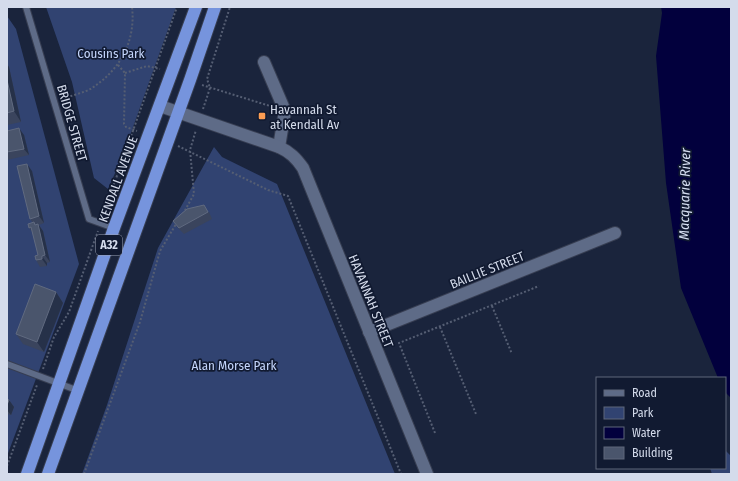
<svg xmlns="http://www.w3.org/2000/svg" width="738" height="481" font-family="'Fira Sans Condensed',sans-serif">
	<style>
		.green { fill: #314371 }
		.water { fill: #02003d }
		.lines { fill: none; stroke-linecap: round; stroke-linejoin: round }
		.lane-casing { stroke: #373e52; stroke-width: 8 }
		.street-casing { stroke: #373e52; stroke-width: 14 }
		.secondary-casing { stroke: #373e52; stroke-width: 14 }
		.highway-casing { stroke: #373e52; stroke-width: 14 }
		.path { stroke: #555e73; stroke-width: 2; stroke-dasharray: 2 2; stroke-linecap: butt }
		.lane { stroke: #5e6b87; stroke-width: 6 }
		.street { stroke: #5e6b87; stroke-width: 12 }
		.secondary { stroke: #5e6b87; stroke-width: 12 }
		.highway { stroke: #7694dd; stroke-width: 12 }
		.wall { fill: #3a445d }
		.shaded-wall { fill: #263149 }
		.building { fill: #4a556c; stroke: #606a80 }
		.poi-dot { fill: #fc9d53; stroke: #111a31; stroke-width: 1.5 }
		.labels { text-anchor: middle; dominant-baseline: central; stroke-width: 3.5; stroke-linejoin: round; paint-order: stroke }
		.shield { fill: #111a31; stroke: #9aa1b3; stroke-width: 1 }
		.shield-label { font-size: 12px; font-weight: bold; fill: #d4dbeb }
		.park-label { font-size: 13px; fill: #c5d6fc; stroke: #111a31 }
		.poi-label { font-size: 13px; fill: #d4dbeb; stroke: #111a31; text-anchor: start }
		.street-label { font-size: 13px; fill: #d4dbeb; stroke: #111a31 }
		.water-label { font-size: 14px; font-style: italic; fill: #d6dff2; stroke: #111a31 }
	</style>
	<rect width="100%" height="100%" fill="#1a243c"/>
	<path class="green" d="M 46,7 L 176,7 L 123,155 L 108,189 L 94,178 L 72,82 Z
		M 7,16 L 16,29 L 79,264 L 7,456 Z
		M 214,147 L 222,157 L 277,184 L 395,474 L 82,474 L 107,405 L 158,248 Z
		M 725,450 L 731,456 L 731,474 L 712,474 L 710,468 L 725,468 Z"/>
	<path class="water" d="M 661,7 L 731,7 L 731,398 L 725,392 L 725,378 L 718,378 L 681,288 L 666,183 L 656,56 L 662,13 Z"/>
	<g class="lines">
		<g class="lane-casing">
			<path id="lane" d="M 26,7 L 89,219 L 114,228
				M 7,364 L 79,391"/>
		</g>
		<g class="street-casing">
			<path id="street" d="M 264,62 L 285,111 L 279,147
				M 369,332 L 615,233"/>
		</g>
		<g class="secondary-casing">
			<path id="secondary" d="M 160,106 L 279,147 C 290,152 296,158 303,168 L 427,474"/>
		</g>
		<g class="highway-casing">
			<path id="highway" d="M 27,474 L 114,228 L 196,7
				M 48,474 L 190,80 L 215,7"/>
		</g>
		<path class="path" d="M 118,65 L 125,73 L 124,124 L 126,127 L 137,131
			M 125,73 L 147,66 L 160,69
			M 202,85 L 270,106
			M 63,99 C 72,95 84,93 92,88 C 120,70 136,41 132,7
			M 203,109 L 210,88 L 207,79 L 230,7
			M 178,146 L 268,190 L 288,196 L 401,474
			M 183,214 L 194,194 L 190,150 L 196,130
			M 103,215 L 177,7
			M 492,306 L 512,354
			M 440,327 L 476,414
			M 43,369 L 54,337 L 69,312 L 98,231
			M 435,433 L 399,343 L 539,286
			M 7,466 L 37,385
			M 84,474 L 140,322 L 160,251 L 176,224"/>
		<use href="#lane" class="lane"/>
		<use href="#street" class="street"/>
		<use href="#secondary" class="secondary"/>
		<use href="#highway" class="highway"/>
	</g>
	<path class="wall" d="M 7,64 L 9,67 L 21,122 L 7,125 Z
		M 7,131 L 24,135 L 29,155 L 7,160 Z
		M 32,171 L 44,223 L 39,225 L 43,231 L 50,262 L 47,263 L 47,266 L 40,267 L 36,260 L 38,255 L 33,233 L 29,228 L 33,223 L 30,219 Z
		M 209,212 L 212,219 L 184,234 L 178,228 L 173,221 Z
		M 56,292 L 63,303 L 44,352 L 23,344 L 16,334 Z
		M 7,399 L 9,400 L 14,407 L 11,415 L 7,414 Z"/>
	<path class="shaded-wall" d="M 7,64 L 9,67 L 21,122 L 14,111 L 7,80 Z
		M 19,128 L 24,135 L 29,155 L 24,149 Z
		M 27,164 L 32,171 L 44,223 L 39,216 Z
		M 38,224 L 43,231 L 50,262 L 45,255 Z
		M 42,256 L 47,263 L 47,266 L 42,259 Z
		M 56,292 L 63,303 L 44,352 L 37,342 Z
		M 9,400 L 14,407 L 11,415 L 7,410 L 7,405 Z"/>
	<path class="building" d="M 7,80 L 14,111 L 7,113 Z
		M 19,128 L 24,149 L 7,152 L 7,131 Z
		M 27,164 L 39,216 L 30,219 L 17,166 Z
		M 204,205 L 208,212 L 179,228 L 173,221 L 187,209 Z
		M 34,222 L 35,225 L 38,224 L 45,255 L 42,256 L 42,259 L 36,260 L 35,256 L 38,255 L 31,227 L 29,228 L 28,224 Z
		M 35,284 L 56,292 L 37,342 L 16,334 Z
		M 7,399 L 9,400 L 7,405 Z"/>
	<rect class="poi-dot" x="258" y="112" width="8" height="8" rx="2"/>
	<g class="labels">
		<rect class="shield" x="96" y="235" width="26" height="20" rx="3"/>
		<g class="shield-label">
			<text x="109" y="245">A32</text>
		</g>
		<g class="park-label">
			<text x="111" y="53">Cousins Park</text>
			<text x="234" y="365">Alan Morse Park</text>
		</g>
		<g class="poi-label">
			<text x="270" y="109">Havannah St<tspan x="270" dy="15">at Kendall Av</tspan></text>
		</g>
		<g class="street-label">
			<text transform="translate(72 123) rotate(74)">BRIDGE STREET</text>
			<text transform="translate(118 179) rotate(-70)">KENDALL AVENUE</text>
			<text transform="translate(487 270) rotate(-22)">BAILLIE STREET</text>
			<text transform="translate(371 301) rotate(68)">HAVANNAH STREET</text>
		</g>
		<g class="water-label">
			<text transform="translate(685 194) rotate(-89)">Macquarie River</text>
		</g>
	</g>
	<rect width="738" height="481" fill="none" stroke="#d4dbeb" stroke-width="16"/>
	<rect x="596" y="377" width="130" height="92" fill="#111a31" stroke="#5f677b"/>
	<rect x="604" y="390" width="20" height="6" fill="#5e6b87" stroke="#5f677b"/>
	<text x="632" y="397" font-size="12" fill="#d4dbeb">Road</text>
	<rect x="604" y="407" width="20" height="12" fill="#314371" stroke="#5f677b"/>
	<text x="632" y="417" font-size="12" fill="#d4dbeb">Park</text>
	<rect x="604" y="427" width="20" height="12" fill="#02003d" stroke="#5f677b"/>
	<text x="632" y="437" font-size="12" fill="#d4dbeb">Water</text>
	<rect x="604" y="447" width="20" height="12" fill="#4a556c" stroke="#5f677b"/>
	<text x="632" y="457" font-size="12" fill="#d4dbeb">Building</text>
</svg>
